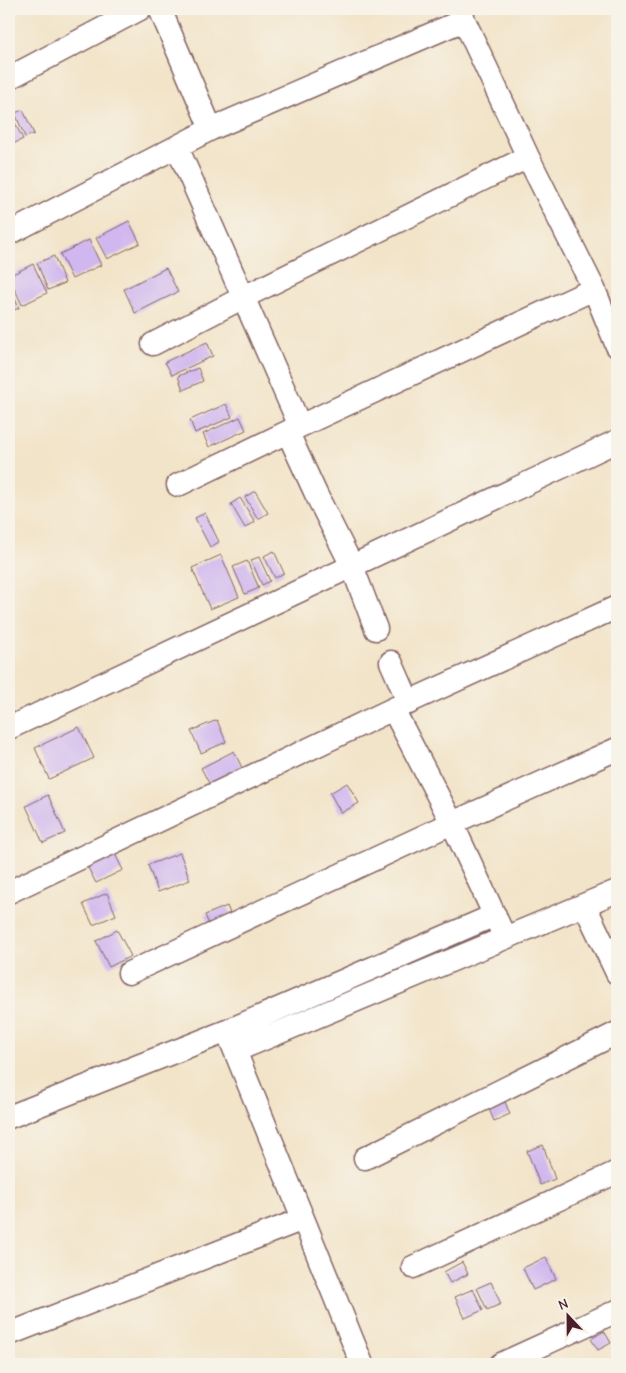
<svg xmlns="http://www.w3.org/2000/svg" width="626" height="1373" font-family="'Comic Neue',sans-serif">
	<style>
		.building { fill: #d0b7ef }
		.lines { fill: none; stroke-linecap: round; stroke-linejoin: round }
		.street-casing { stroke: #856462; stroke-width: 25 }
		.street { stroke: #fff; stroke-width: 22 }
	</style>
	<rect width="100%" height="100%" fill="#f7f3e8"/>
	<filter id="ink" filterUnits="userSpaceOnUse"><feTurbulence type="fractalNoise" baseFrequency=".02" numOctaves="2"/><feDisplacementMap in="SourceGraphic" scale="10" xChannelSelector="R" yChannelSelector="G"/><feConvolveMatrix kernelMatrix="1 2 1 2 8 2 1 2 1" color-interpolation-filters="sRGB"/></filter>
	<filter id="wash" filterUnits="userSpaceOnUse"><feTurbulence type="fractalNoise" baseFrequency=".0096" numOctaves="4" result="noise"/><feDisplacementMap in="SourceGraphic" scale="20" xChannelSelector="R" yChannelSelector="G"/><feGaussianBlur stdDeviation="1.12" result="paint"/><feColorMatrix in="noise" values="0 0 0 0 0 0 0 0 0 0 0 0 0 0 0 0 0 1.4 0 .05"/><feComposite in="paint" operator="in"/></filter>
	<g filter="url(#wash)">
		<rect width="100%" height="100%" fill="#f2e4c9"/>
		<g id="blocks">
			<path class="building" d="M 23,110 L 34,134 L 25,137 L 15,113 Z
				M 11,115 L 23,139 L 13,144 L 9,136 L 9,116 Z
				M 129,221 L 140,243 L 107,259 L 96,238 Z
				M 89,240 L 101,265 L 72,279 L 60,254 Z
				M 54,256 L 65,283 L 48,290 L 37,263 Z
				M 33,264 L 47,293 L 22,305 L 9,276 Z
				M 166,268 L 178,292 L 135,313 L 124,289 Z
				M 9,286 L 19,308 L 9,312 Z
				M 207,342 L 213,356 L 172,375 L 165,362 Z
				M 198,368 L 203,381 L 183,390 L 178,376 Z
				M 226,404 L 232,417 L 195,433 L 190,420 Z
				M 240,417 L 246,430 L 209,447 L 203,434 Z
				M 255,491 L 268,513 L 258,519 L 245,497 Z
				M 240,498 L 255,522 L 245,528 L 231,504 Z
				M 205,513 L 219,542 L 210,547 L 195,518 Z
				M 274,551 L 284,573 L 275,578 L 264,556 Z
				M 221,555 L 239,597 L 210,609 L 192,568 Z
				M 259,557 L 270,581 L 262,585 L 251,560 Z
				M 247,561 L 259,588 L 245,594 L 233,567 Z
				M 217,720 L 226,742 L 201,753 L 191,731 Z
				M 79,727 L 94,758 L 49,779 L 35,748 Z
				M 234,751 L 243,770 L 211,787 L 201,768 Z
				M 347,783 L 359,803 L 341,813 L 330,793 Z
				M 48,795 L 65,833 L 43,843 L 26,806 Z
				M 114,852 L 123,870 L 96,883 L 87,866 Z
				M 180,853 L 190,880 L 158,892 L 148,865 Z
				M 107,893 L 116,915 L 93,925 L 83,904 Z
				M 227,906 L 232,918 L 210,927 L 205,915 Z
				M 117,930 L 131,956 L 109,967 L 96,941 Z
				M 505,1102 L 510,1114 L 494,1121 L 489,1109 Z
				M 543,1145 L 555,1179 L 540,1185 L 527,1151 Z
				M 546,1257 L 556,1279 L 533,1290 L 523,1268 Z
				M 462,1262 L 468,1274 L 450,1283 L 444,1272 Z
				M 491,1282 L 501,1304 L 487,1310 L 477,1288 Z
				M 473,1289 L 483,1310 L 465,1318 L 455,1297 Z
				M 604,1331 L 611,1343 L 598,1350 L 591,1339 Z"/>
		</g>
	</g>
	<g filter="url(#ink)">
		<use href="#blocks" fill-opacity="0" stroke="#856462" stroke-width="1"/>
		<g class="lines">
			<g class="street-casing">
				<path id="street" d="M 160,9 L 211,129
					M 461,9 L 464,20 L 528,157 L 594,289 L 617,346
					M 9,78 L 140,9
					M 177,147 L 300,426
					M 10,233 L 211,129 L 464,20
					M 153,344 L 244,297 L 528,157
					M 288,433 L 316,494 L 352,566 L 376,629
					M 178,485 L 300,426 L 594,289
					M 391,662 L 409,703
					M 393,709 L 452,823 L 505,938 L 617,891
					M 9,728 L 617,441
					M 9,892 L 393,709 L 617,607
					M 585,906 L 617,973
					M 129,973 L 452,823 L 617,749
					M 227,1031 L 362,1364
					M 235,1051 L 505,938
					M 9,1117 L 227,1031 L 495,915
					M 365,1158 L 617,1033
					M 413,1267 L 617,1172
					M 9,1334 L 303,1219
					M 501,1364 L 617,1311"/>
			</g>
			<use href="#street" class="street"/>
		</g>
	</g>
	<rect width="626" height="1373" fill="none" stroke="#f7f3e8" stroke-width="30"/>
	<g transform="translate(568 1316) rotate(338)" stroke="#f7f3e8" stroke-width="4" paint-order="stroke">
	<path d="M0-4L9 19L0 12L-9 19Z" fill="#4a1f2b"/>
	<text y="-8" font-size="14" font-weight="bold" text-anchor="middle" fill="#4a1f2b">N</text>
	</g>
</svg>
